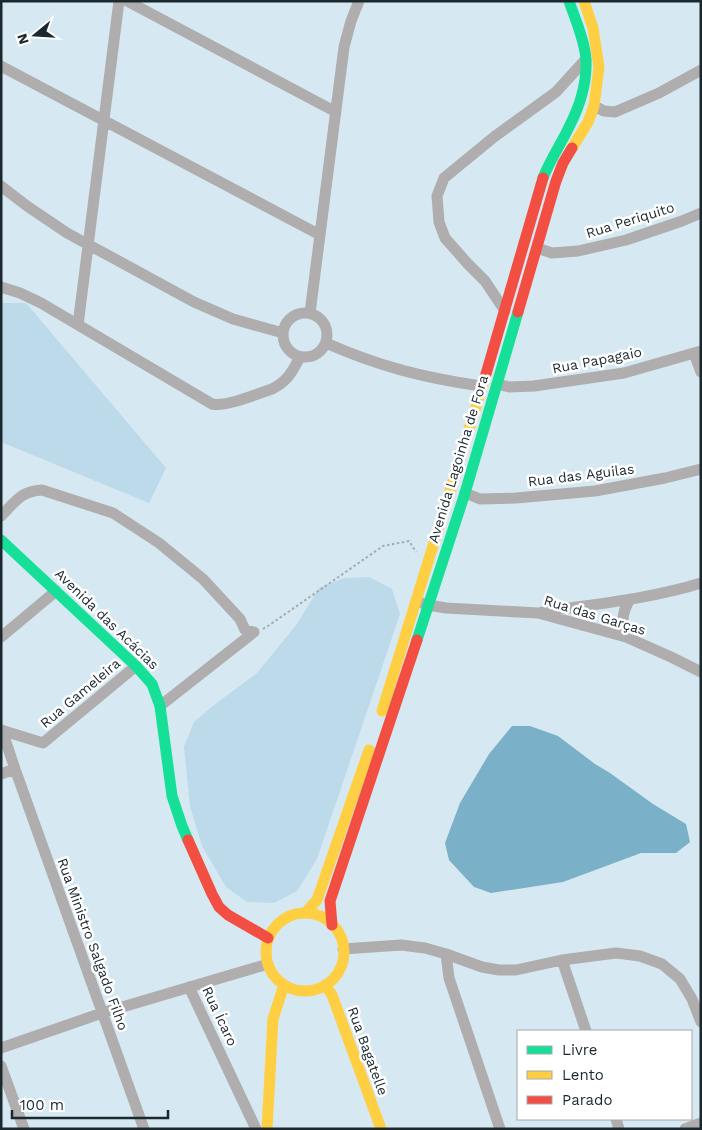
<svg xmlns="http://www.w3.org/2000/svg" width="702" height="1130" font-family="'Work Sans',sans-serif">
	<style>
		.green { fill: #bcdaea }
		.water { fill: #7bb0c9 }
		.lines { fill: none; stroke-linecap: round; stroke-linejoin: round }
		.path { stroke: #a6aaac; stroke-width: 2; stroke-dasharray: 2.5 2.5; stroke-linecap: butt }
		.street { stroke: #afadad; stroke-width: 11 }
		.fast { stroke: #16e098; stroke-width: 11 }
		.slow { stroke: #ffcf43; stroke-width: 11 }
		.jam { stroke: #f24e42; stroke-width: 11 }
		.labels { text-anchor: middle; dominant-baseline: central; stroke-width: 5; stroke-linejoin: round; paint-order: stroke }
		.street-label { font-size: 14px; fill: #1b282e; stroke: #fff }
	</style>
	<rect width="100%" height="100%" fill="#d6e8f2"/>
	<path class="green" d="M 1,303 L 26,303 L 166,468 L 149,503 L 1,442 Z
		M 369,577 L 392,589 L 400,614 L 317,859 L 297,891 L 274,903 L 247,902 L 226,887 L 202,846 L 190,806 L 184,747 L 194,722 L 214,705 L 257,673 L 297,624 L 319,588 L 344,578 Z"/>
	<path class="water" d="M 512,726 L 530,726 L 558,736 L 595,764 L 610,773 L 653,804 L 686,824 L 690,842 L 676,853 L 641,853 L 563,882 L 491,893 L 474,887 L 449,860 L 445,843 L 460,803 L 489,754 Z"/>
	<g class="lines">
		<path class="path" d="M 263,629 L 268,626 L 383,546 L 409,541 L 416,552"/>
		<path class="street" d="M 127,1 L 336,112
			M 1,66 L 320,235
			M 594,106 L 604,111 L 615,112 L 659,93 L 701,70
			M 1,186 L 27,206 L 67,233 L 194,302 L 233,319 L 283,333
			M 537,248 L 552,253 L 578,251 L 626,240 L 682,221 L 701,213
			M 1,287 L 20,293 L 41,303 L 212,404 C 227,407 256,394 272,389 C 288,381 292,372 300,357
			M 505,311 L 485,281 L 468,264 L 445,238 L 439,222 L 437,196 L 444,178 L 494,137 L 556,92 L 586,59
			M283 335a22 22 0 1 1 44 0a22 22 0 1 1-44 0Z
			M 310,313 L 344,47 L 351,21 L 359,1
			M 78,325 L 119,1
			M 326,343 C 378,366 424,378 481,386
			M 694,353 L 701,372
			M 497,384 L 509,387 L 534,386 L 624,373 L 701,351
			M 465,493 L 480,499 L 516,498 L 595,491 L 665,478 L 701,469
			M 1,516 C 15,502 21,491 42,490 L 113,513 L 159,543 L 203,579 L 240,619 L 245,630 L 254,632
			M 422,603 L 428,605 L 446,608 L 538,613 L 626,637 L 671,657 L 701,672
			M 542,612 C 595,604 649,599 701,583
			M 1,637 L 56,591
			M 626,637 C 621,623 622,612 630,599
			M 160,706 L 254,632
			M 1,730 L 43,743 L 136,666
			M 15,769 L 144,1129
			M 1,774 L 15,769 L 2,730
			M 343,949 L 401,945 L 425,948 L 446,954 L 482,967 L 499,970 L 516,970 L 562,960 L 616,953 L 640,956 L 662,964 L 680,979 L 692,999 L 701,1022
			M 446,954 L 449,978 L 500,1129
			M 562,960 L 586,1031
			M 189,987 L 256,1129
			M 1,1048 L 102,1013 L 268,964
			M 1,1066 L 24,1129
			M 616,1119 L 619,1129
			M 685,1129 L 701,1123"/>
		<path class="fast" d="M 543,178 C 550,160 561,144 569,127 C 580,106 587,84 586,60 C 585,41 575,19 569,1
			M 1,540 L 136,666 L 152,684 L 160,706 L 172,796 L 182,826 L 188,840
			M 417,640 L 465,493 L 518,312"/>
		<path class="slow" d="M 572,148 L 588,122 L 594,106 L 599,67 L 593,28 L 584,1
			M 382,711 L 486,374
			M 305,913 L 317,900 L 369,750
			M266 952a39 39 0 1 1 78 0a39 39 0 1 1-78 0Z
			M 325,985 L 332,995 L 381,1129
			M 267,1129 L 273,1019 L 284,985"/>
		<path class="jam" d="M 518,312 L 556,181 L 563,163 L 572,148
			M 486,374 L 543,178
			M 188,840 L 212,894 L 219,907 L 228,915 L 268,938
			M 332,925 L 330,901 L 417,640"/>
	</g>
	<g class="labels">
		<g class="street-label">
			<text transform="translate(630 220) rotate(-17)">Rua Periquito</text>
			<text transform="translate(597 360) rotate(-11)">Rua Papagaio</text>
			<text transform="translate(458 459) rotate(-73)">Avenida Lagoinha de Fora</text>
			<text transform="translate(581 475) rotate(-7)">Rua das Aguilas</text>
			<text transform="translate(595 615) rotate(17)">Rua das Garças</text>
			<text transform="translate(107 619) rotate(44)">Avenida das Acácias</text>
			<text transform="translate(80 693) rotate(-40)">Rua Gameleira</text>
			<text transform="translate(93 944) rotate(70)">Rua Ministro Salgado Filho</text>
			<text transform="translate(220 1016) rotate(65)">Rua Ícaro</text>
			<text transform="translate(368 1051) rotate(70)">Rua Bagatelle</text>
		</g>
	</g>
	<rect width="702" height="1130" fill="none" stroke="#1b282e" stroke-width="5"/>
	<rect x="517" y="1030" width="175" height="90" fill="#ffffff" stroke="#a4a9ab"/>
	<rect x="527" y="1046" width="25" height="8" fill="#16e098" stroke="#a4a9ab"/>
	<text x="562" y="1055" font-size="15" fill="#1b282e">Livre</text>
	<rect x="527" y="1071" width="25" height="8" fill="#ffcf43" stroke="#a4a9ab"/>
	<text x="562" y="1080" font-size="15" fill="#1b282e">Lento</text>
	<rect x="527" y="1096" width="25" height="8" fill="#f24e42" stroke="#a4a9ab"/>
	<text x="562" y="1105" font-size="15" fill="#1b282e">Parado</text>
	<g transform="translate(35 35) rotate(252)" stroke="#ffffff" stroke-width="4" paint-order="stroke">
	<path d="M0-4L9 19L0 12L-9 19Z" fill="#1b282e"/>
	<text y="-8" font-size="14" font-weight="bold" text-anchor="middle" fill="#1b282e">N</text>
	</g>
	<path d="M12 1110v8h156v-8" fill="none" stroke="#1b282e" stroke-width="2.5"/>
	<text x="20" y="1110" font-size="15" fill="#1b282e" stroke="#ffffff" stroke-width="4" paint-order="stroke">100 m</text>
</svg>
